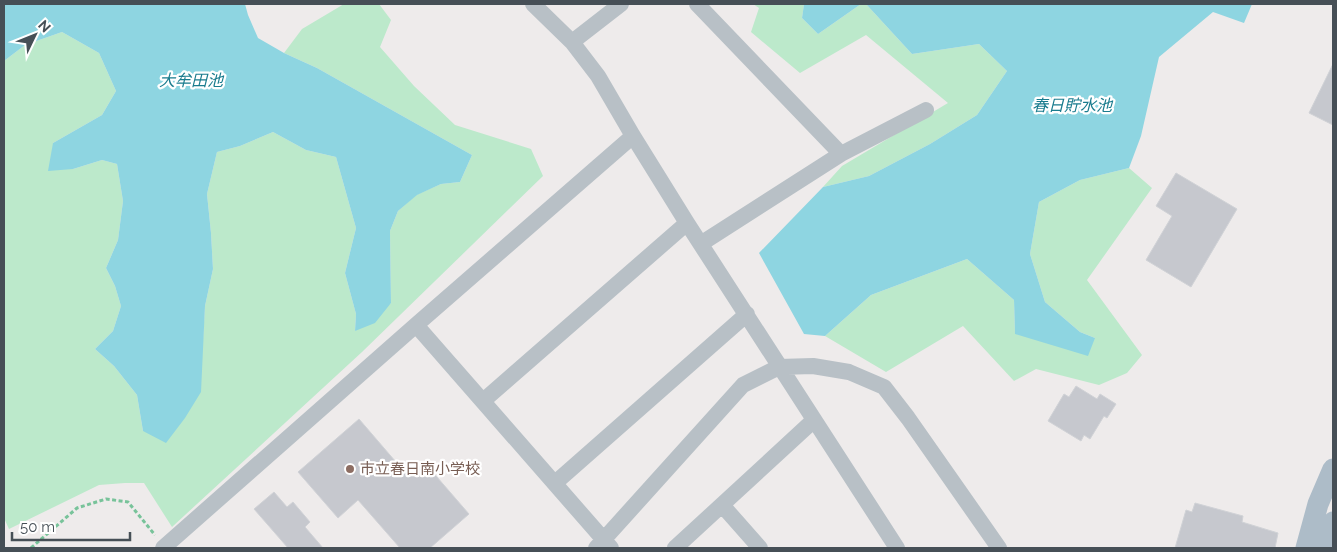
<svg xmlns="http://www.w3.org/2000/svg" width="1337" height="552" font-family="Raleway,'Noto Sans JP',sans-serif">
	<style>
		.green { fill: #bce9cb }
		.water { fill: #8ed5e1 }
		.building { fill: #c6c8ce; stroke: #d0d2d6 }
		.lines { fill: none; stroke-linecap: round; stroke-linejoin: round }
		.path { stroke: #78c39a; stroke-width: 3; stroke-dasharray: 4 2.5; stroke-linecap: butt }
		.minor { stroke: #b8c0c6; stroke-width: 16 }
		.major { stroke: #adbcc8; stroke-width: 21 }
		.education-dot { fill: #8d6e63; stroke: #fff; stroke-width: 2 }
		.labels { text-anchor: middle; dominant-baseline: central; stroke-width: 4.5; stroke-linejoin: round; paint-order: stroke }
		.education-label { font-size: 15px; fill: #785e54; stroke: #fff; text-anchor: start }
		.water-label { font-size: 16px; font-style: italic; fill: #1a7c8e; stroke: #fff }
	</style>
	<rect width="100%" height="100%" fill="#eeebeb"/>
	<path class="green" d="M 344,4 L 379,4 L 391,20 L 380,47 L 414,86 L 455,125 L 531,149 L 543,176 L 362,352 L 172,527 L 144,483 L 125,483 L 99,485 L 9,529 L 4,518 L 4,61 L 25,45 L 62,32 L 99,53 L 116,91 L 102,115 L 53,143 L 73,169 L 102,160 L 117,164 L 123,201 L 118,240 L 106,268 L 115,286 L 121,306 L 113,331 L 95,349 L 114,366 L 137,395 L 143,431 L 203,339 L 205,306 L 213,269 L 211,233 L 207,194 L 217,152 L 240,146 L 273,132 L 306,150 L 336,157 L 356,228 L 345,273 L 356,314 L 355,331 L 391,303 L 390,231 L 398,211 L 416,195 L 441,184 L 460,182 L 472,155 L 317,68 L 284,53 L 302,29 Z
		M 753,4 L 804,4 L 802,18 L 818,34 L 861,4 L 866,4 L 912,54 L 979,44 L 1007,71 L 977,115 L 930,144 L 869,176 L 823,187 L 842,166 L 948,103 L 866,35 L 800,73 L 751,32 L 759,8 Z
		M 1129,168 L 1152,188 L 1087,280 L 1142,355 L 1127,373 L 1099,385 L 1036,369 L 1014,381 L 963,326 L 886,372 L 825,336 L 871,295 L 967,259 L 1014,300 L 1015,334 L 1095,338 L 1080,332 L 1045,302 L 1030,254 L 1039,202 L 1080,180 Z"/>
	<path class="water" d="M 4,4 L 245,4 L 248,15 L 258,38 L 284,53 L 317,68 L 472,155 L 460,182 L 441,184 L 417,195 L 398,211 L 390,231 L 391,303 L 375,323 L 355,331 L 356,314 L 345,273 L 356,228 L 336,157 L 306,150 L 273,132 L 240,146 L 217,152 L 207,194 L 211,233 L 213,269 L 205,306 L 201,392 L 185,418 L 166,443 L 143,431 L 137,395 L 114,366 L 95,349 L 113,331 L 121,306 L 115,286 L 106,268 L 118,240 L 123,201 L 117,164 L 102,160 L 73,169 L 48,171 L 53,143 L 102,115 L 116,91 L 99,53 L 62,32 L 25,45 L 4,61 Z
		M 804,4 L 861,4 L 818,34 L 802,18 Z
		M 866,4 L 1252,4 L 1244,23 L 1213,12 L 1159,57 L 1141,136 L 1129,168 L 1080,180 L 1039,202 L 1030,254 L 1045,302 L 1080,332 L 1095,338 L 1088,356 L 1015,334 L 1014,300 L 967,259 L 871,295 L 825,336 L 804,334 L 759,253 L 823,187 L 869,176 L 930,144 L 977,115 L 1007,71 L 979,44 L 912,54 Z"/>
	<path class="building" d="M 1333,64 L 1333,125 L 1309,113 Z
		M 1176,173 L 1237,209 L 1191,287 L 1146,260 L 1172,216 L 1156,206 Z
		M 1076,386 L 1097,399 L 1100,394 L 1116,404 L 1107,418 L 1104,416 L 1090,439 L 1084,435 L 1081,441 L 1048,421 L 1064,394 L 1069,397 Z
		M 359,419 L 408,476 L 424,462 L 469,514 L 430,548 L 400,548 L 358,500 L 338,518 L 298,472 Z
		M 274,492 L 287,507 L 293,502 L 310,522 L 305,527 L 323,548 L 288,548 L 254,509 Z
		M 1195,503 L 1243,516 L 1242,522 L 1278,533 L 1275,548 L 1175,548 L 1186,510 L 1192,512 Z"/>
	<g class="lines">
		<path class="path" d="M 31,548 L 77,508 L 106,499 L 128,502 L 155,535"/>
		<path class="minor" d="M 533,4 L 572,42 L 598,76 L 633,136 L 687,223 L 897,548
			M 697,4 L 841,154
			M 572,42 L 621,4
			M 702,243 L 841,154 L 926,110
			M 416,325 L 611,548
			M 483,401 L 687,223
			M 555,483 L 747,314
			M 722,505 L 760,548
			M 163,548 L 416,325 L 633,136
			M 596,548 L 743,385 L 779,367 L 813,366 L 849,372 L 884,387 L 908,418 L 999,548
			M 675,548 L 814,420"/>
		<path class="major" d="M 1306,548 L 1318,504 L 1333,469
			M 1326,548 L 1333,522"/>
	</g>
	<circle class="education-dot" cx="350" cy="469" r="5"/>
	<g class="labels">
		<g class="education-label">
			<text x="360" y="469">市立春日南小学校</text>
		</g>
		<g class="water-label">
			<text x="191" y="80">大牟田池</text>
			<text x="1072" y="105">春日貯水池</text>
		</g>
	</g>
	<rect width="1337" height="552" fill="none" stroke="#464f56" stroke-width="10"/>
	<g transform="translate(35 35) rotate(47)" stroke="#ffffff" stroke-width="4" paint-order="stroke">
	<path d="M0-4L9 19L0 12L-9 19Z" fill="#464f56"/>
	<text y="-8" font-size="14" font-weight="bold" text-anchor="middle" fill="#464f56">N</text>
	</g>
	<path d="M12 532v8h118v-8" fill="none" stroke="#464f56" stroke-width="2.5"/>
	<text x="20" y="532" font-size="15" fill="#464f56" stroke="#ffffff" stroke-width="4" paint-order="stroke">50 m</text>
</svg>
